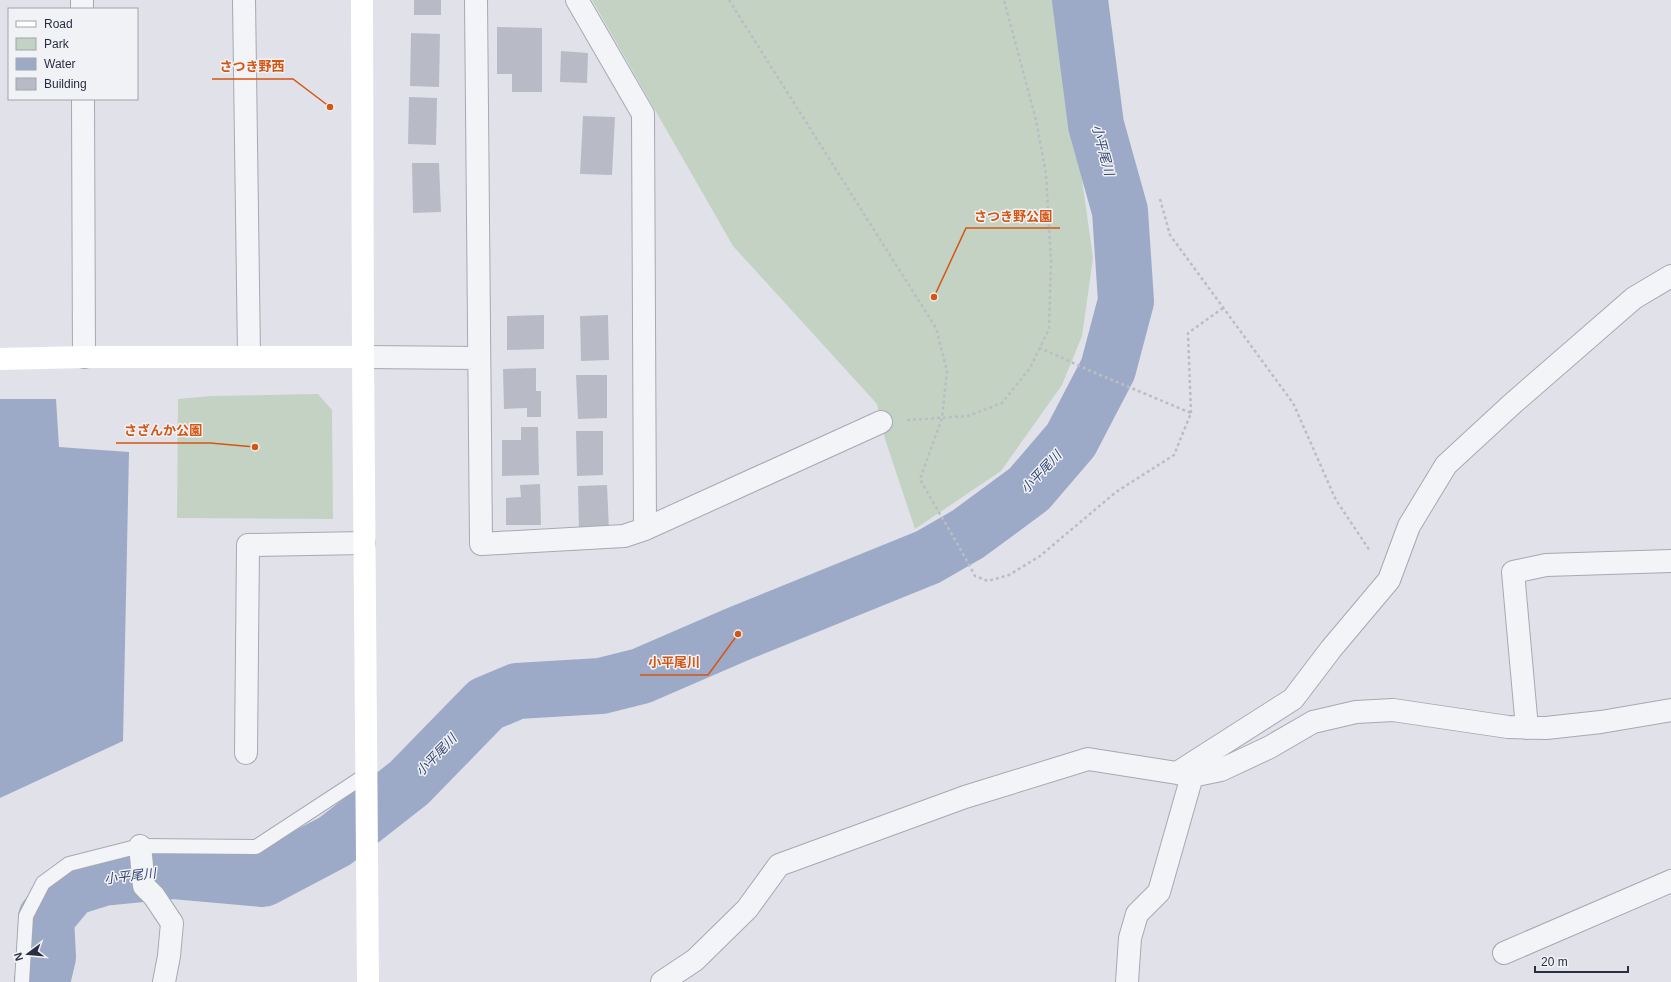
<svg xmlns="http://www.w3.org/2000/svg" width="1671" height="982" font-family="Helvetica,'Noto Sans JP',sans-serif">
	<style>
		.green { fill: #c3d2c2 }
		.water { fill: #9daac7 }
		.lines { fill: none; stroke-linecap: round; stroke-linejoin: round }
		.river { stroke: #9daac7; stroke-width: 56 }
		.building { fill: #b8bbc5 }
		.lane-casing { stroke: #a6a8b3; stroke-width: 16 }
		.street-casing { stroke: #a6a8b3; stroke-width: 24 }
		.path { stroke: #bbbdc4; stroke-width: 2.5; stroke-dasharray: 3 3; stroke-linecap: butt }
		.lane { stroke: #f3f4f7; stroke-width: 14 }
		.street { stroke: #f3f4f7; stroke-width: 22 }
		.secondary { stroke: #fff; stroke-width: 22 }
		.labels { text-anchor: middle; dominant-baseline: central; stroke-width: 3; stroke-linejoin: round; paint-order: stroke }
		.water-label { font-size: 13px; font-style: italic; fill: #354672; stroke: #f0f2f6 }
		.leader { fill: none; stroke: #d55511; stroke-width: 1.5 }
		.callout-dot { fill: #d55511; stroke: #f0f2f6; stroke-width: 1.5 }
		.callout-label { font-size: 13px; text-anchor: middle; font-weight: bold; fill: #d55511; stroke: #f0f2f6; stroke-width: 3; stroke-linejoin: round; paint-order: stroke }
	</style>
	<rect width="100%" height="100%" fill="#e1e2e9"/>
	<path class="green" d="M 592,0 L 1052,0 L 1076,137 L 1093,258 L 1082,336 L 1062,385 L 1001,471 L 915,529 L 885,439 L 877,404 L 733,246 Z
		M 318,394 L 332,410 L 333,519 L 177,518 L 178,399 L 211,396 Z"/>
	<path class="water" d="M 0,399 L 56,399 L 59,447 L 129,452 L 123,741 L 0,798 Z"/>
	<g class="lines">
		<path class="river" d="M 42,982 L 48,957 L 46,918 L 71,888 L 103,878 L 174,871 L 263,879 L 335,841 L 409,783 L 486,704 L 517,691 L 601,686 L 641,676 L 738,634 L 928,557 L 968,534 L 1029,489 L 1071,440 L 1108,369 L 1126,301 L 1120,211 L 1096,125 L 1080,0"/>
	</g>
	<path class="building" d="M 414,0 L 441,0 L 441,15 L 414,15 Z
		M 497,27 L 542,28 L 542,92 L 512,92 L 512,74 L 497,74 Z
		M 411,33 L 440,34 L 439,87 L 410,86 Z
		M 561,51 L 588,53 L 587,83 L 560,82 Z
		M 409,97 L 437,98 L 436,145 L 408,144 Z
		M 583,116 L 615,117 L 612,175 L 580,174 Z
		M 412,163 L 439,163 L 441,212 L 413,213 Z
		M 544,315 L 544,349 L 507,350 L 507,316 Z
		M 608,315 L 609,360 L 581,361 L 580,316 Z
		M 536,368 L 536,391 L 541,391 L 541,417 L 527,417 L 527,408 L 504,409 L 503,369 Z
		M 576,375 L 607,375 L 607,418 L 578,419 Z
		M 521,427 L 538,427 L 539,475 L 502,476 L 502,440 L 521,440 Z
		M 576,431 L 603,431 L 603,475 L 577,476 Z
		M 540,484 L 541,525 L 506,525 L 506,498 L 521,497 L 520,485 Z
		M 607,485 L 609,530 L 579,531 L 578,486 Z"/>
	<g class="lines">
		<g class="lane-casing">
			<path id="lane" d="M 22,982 L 26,916 L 43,883 L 69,864 L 140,846 L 256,847 L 366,775"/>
		</g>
		<g class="street-casing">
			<path id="street" d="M 82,0 L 82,9
				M 244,0 L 249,356
				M 476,0 L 481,544 L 624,536 L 645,529 L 881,422
				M 577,0 L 643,114 L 645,529
				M 83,99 L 84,357
				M 363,357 L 479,358
				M 1527,728 L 1513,572 L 1546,565 L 1671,561
				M 246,753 L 248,545 L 364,543
				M 1177,773 L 1192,776 L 1221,770 L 1270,747 L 1313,722 L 1356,712 L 1393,710 L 1508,727 L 1546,728 L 1601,722 L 1671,710
				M 140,846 L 144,886 L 154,896 L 172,923 L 169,956 L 164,982
				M 1504,953 L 1671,881
				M 662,982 L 695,960 L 747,909 L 779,865 L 965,797 L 1088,759 L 1177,773 L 1293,699 L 1331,649 L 1389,580 L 1409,526 L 1446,465 L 1511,405 L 1634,298 L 1671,276
				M 1127,982 L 1130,938 L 1137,914 L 1159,892 L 1192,776"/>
		</g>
		<path class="path" d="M 729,0 L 936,328 L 947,371 L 942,418 L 920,479 C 938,512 958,543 975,576 L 988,581 L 1009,575 L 1040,556 L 1116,492 L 1174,455 L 1191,413 L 1093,372 L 1040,348
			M 1160,199 L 1170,235 L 1293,403 L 1336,500 L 1370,551
			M 1191,413 L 1188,333 L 1223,308
			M 907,420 L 968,416 L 1002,403 L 1030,368 L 1049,329 L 1051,261 L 1046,174 L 1036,120 L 1004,0"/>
		<use href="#lane" class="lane"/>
		<use href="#street" class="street"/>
		<path class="secondary" d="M 362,0 L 363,357 L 368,982
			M 0,359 L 84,357 L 363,357"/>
	</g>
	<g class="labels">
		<g class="water-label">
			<text transform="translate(1103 150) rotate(75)">小平尾川</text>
			<text transform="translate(1041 472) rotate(-47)">小平尾川</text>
			<text transform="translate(436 755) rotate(-46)">小平尾川</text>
			<text transform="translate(130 876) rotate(-7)">小平尾川</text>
		</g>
	</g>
	<path class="leader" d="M330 107L293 79H212M934 297L966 228H1060M255 447L210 443H116M738 634L708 675H640"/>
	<g class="callout-dot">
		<circle cx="330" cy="107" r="4"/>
		<circle cx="934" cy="297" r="4"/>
		<circle cx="255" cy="447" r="4"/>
		<circle cx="738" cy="634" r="4"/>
	</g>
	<g class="callout-label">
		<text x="252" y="71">さつき野西</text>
		<text x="1013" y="221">さつき野公園</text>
		<text x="163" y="435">さざんか公園</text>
		<text x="674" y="667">小平尾川</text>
	</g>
	<rect x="8" y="8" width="130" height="92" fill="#f0f2f6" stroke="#a1a4ad"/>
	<rect x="16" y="21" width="20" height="6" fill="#ffffff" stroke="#a1a4ad"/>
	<text x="44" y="28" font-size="12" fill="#2a2e40">Road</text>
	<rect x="16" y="38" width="20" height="12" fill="#c3d2c2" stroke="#a1a4ad"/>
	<text x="44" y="48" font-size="12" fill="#2a2e40">Park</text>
	<rect x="16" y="58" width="20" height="12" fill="#9daac7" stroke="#a1a4ad"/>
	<text x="44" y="68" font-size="12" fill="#2a2e40">Water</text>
	<rect x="16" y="78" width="20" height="12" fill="#b8bbc5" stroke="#a1a4ad"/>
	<text x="44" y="88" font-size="12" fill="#2a2e40">Building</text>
	<g transform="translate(28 954) rotate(254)" stroke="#f0f2f6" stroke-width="3" paint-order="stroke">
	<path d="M0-3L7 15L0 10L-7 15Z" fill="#2a2e40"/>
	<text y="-6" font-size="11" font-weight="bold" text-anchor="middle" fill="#2a2e40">N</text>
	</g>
	<path d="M1535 966v6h93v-6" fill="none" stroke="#2a2e40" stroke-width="2"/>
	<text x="1541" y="966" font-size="12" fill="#2a2e40" stroke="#f0f2f6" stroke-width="3" paint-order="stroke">20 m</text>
</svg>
